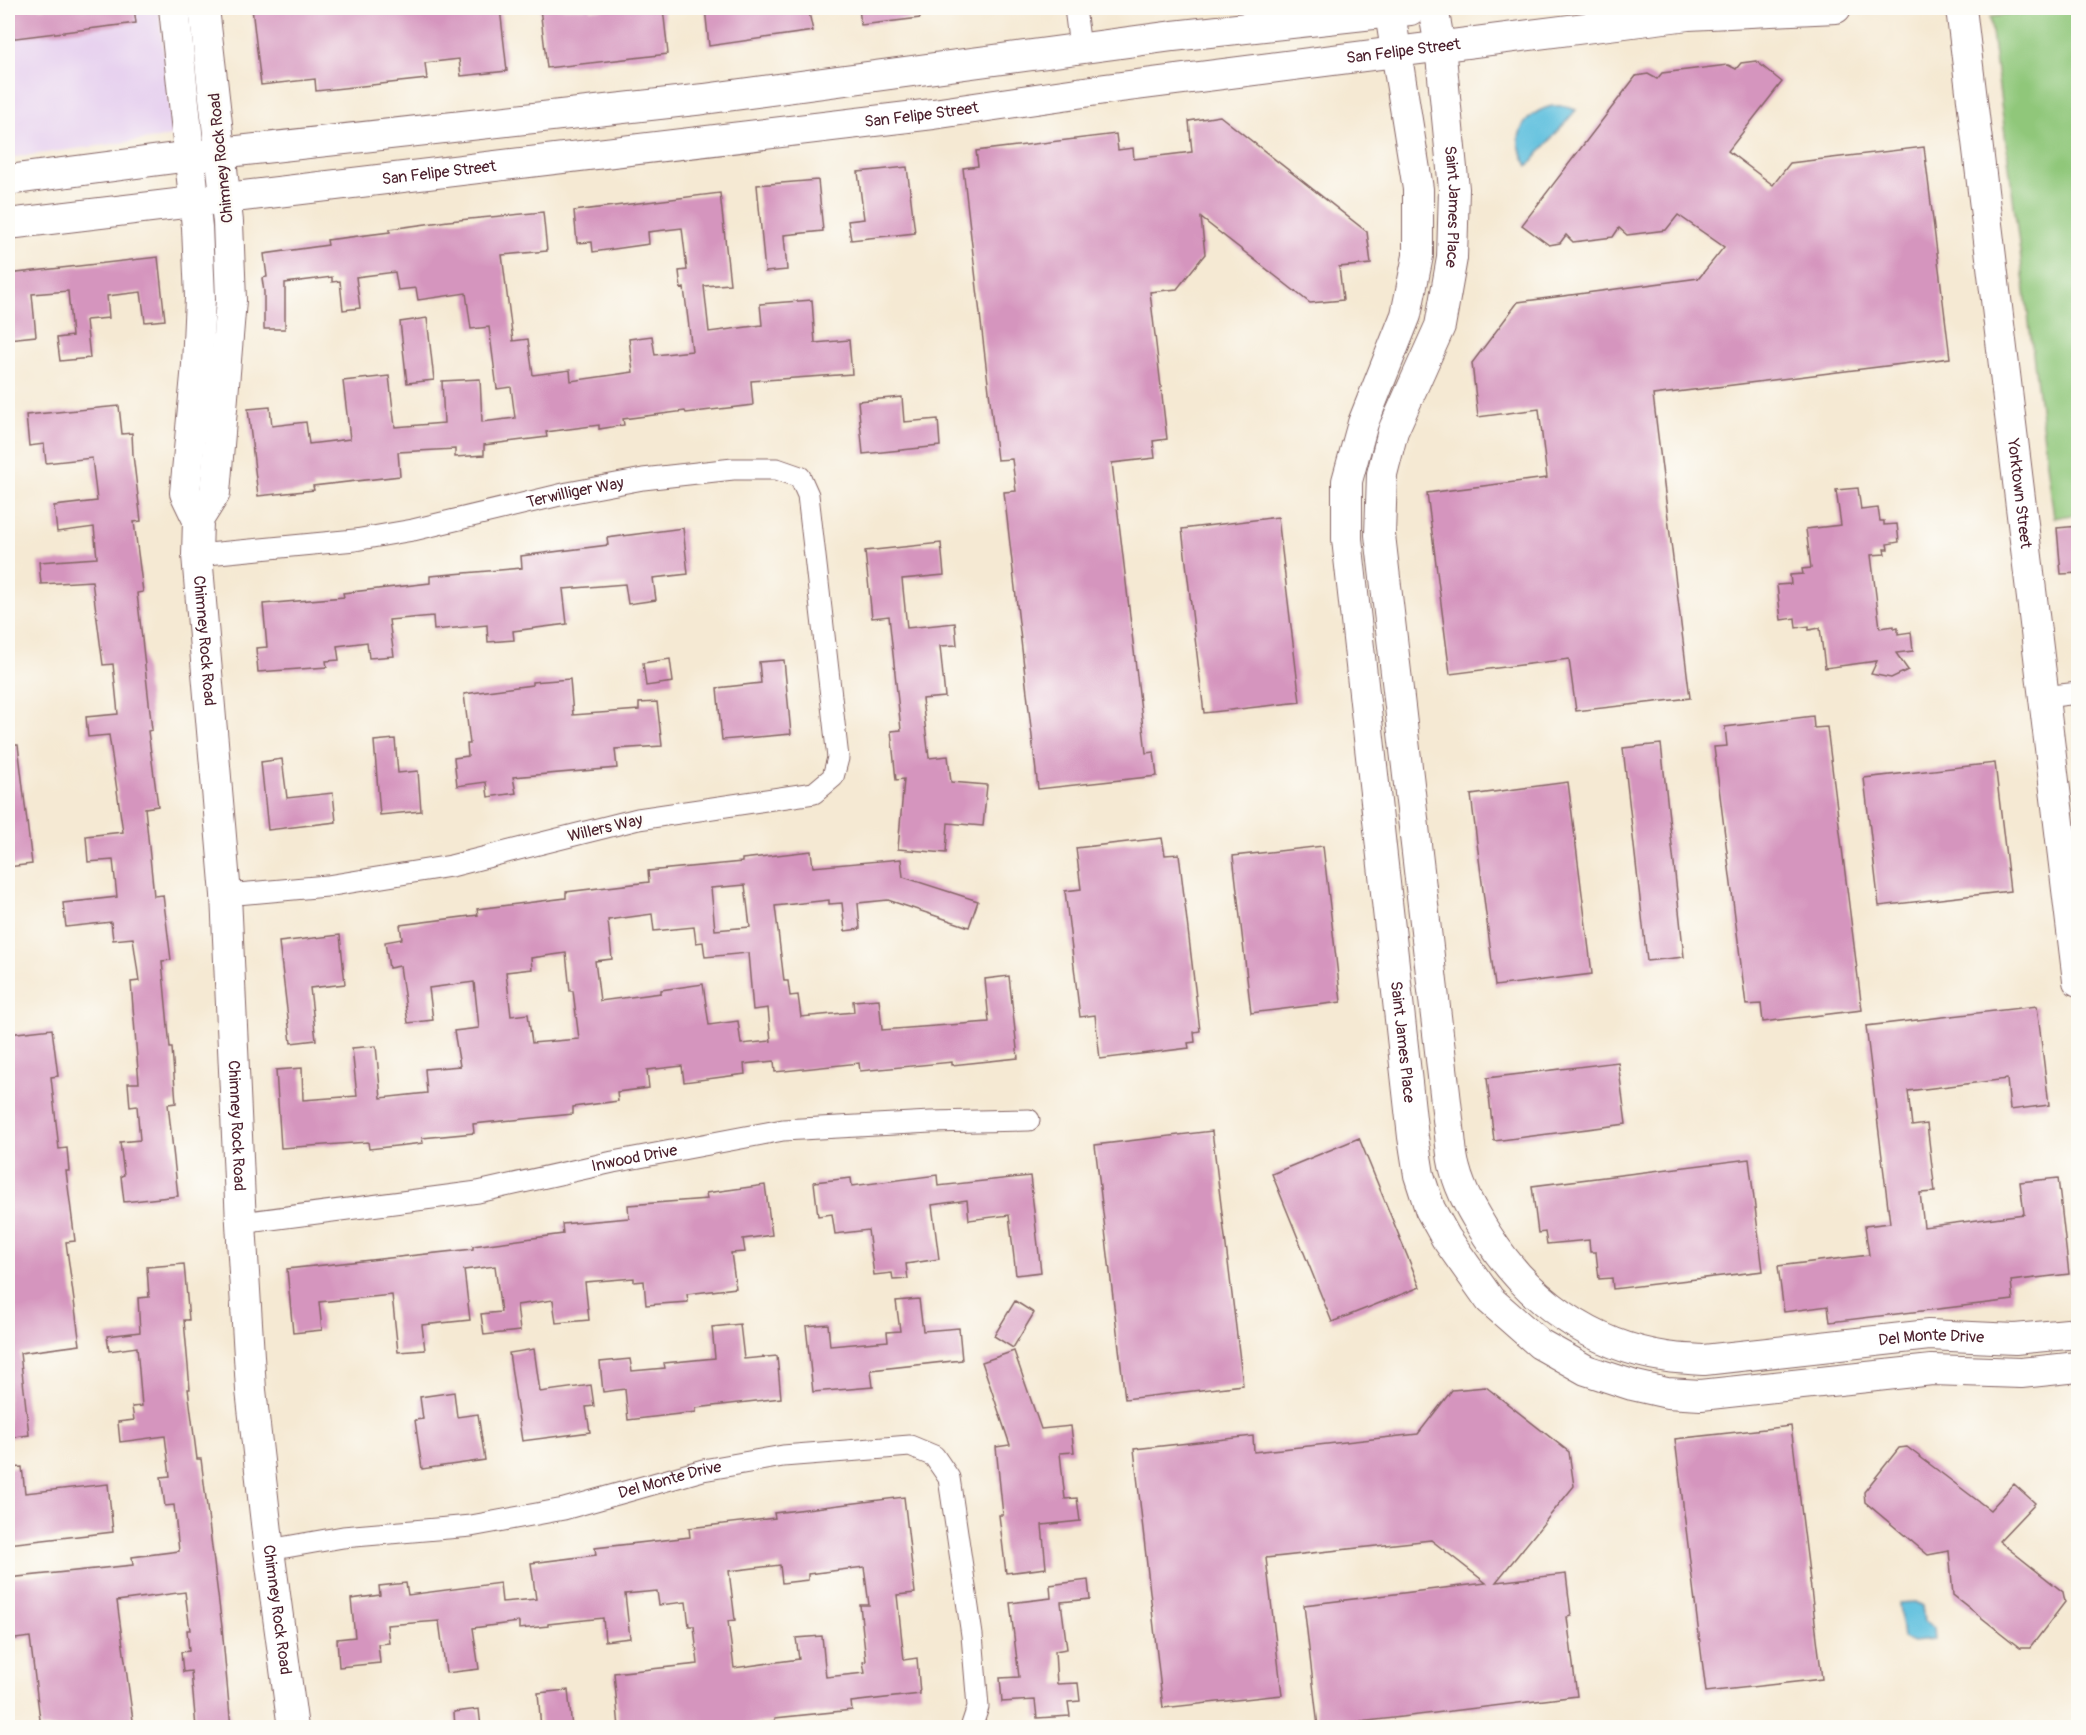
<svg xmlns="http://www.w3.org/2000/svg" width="2086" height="1735" font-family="Pangolin,sans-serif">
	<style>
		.built { fill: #e7d2ef }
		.green { fill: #90c77a; stroke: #6d7352; stroke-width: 1.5 }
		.water { fill: #5fc0de; stroke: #547084; stroke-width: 1.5 }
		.building { fill: #d595be; fill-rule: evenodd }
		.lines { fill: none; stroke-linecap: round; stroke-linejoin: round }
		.street-casing { stroke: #866666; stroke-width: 23 }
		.secondary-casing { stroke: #866666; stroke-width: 32 }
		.street { stroke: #fff; stroke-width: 21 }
		.secondary { stroke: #fff; stroke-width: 30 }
		.labels { text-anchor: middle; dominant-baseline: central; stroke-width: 5; stroke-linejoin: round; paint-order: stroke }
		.street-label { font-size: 16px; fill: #4a1f2b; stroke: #fdfcf7 }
	</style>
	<rect width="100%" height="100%" fill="#fdfcf7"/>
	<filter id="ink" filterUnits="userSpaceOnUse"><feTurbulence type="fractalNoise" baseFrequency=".0167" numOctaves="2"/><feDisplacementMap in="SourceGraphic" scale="12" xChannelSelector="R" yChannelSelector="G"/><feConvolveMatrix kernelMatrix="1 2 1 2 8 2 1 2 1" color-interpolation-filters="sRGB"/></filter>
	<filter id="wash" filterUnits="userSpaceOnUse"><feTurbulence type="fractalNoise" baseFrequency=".008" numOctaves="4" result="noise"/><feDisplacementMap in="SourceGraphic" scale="24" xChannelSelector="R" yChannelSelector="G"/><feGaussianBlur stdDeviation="1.35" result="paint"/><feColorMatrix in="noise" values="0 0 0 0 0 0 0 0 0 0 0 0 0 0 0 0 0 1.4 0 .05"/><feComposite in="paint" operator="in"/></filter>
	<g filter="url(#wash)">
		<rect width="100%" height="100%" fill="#f5e9d3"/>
		<path class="built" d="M 8,8 L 159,8 L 173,136 L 8,158 Z"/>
		<path class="green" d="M 2061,8 L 2078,8 L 2078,514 L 2054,518 L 1990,17 Z"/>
		<path class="water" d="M 1552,106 L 1563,106 L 1576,110 L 1528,166 C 1525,159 1519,151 1519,143 C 1518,123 1535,110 1552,106 Z
			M 1915,1602 L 1922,1606 L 1924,1622 L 1933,1628 L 1934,1640 L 1912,1642 L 1903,1638 L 1899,1603 Z"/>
		<g id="blocks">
			<path class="building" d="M 8,8 L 134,8 L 136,23 L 8,39 Z
				M 252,8 L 500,8 L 507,71 L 461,76 L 459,59 L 425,63 L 427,79 L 316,91 L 315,79 L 261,85 Z
				M 540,8 L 591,8 L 591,10 L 616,8 L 663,8 L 668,54 L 547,68 Z
				M 705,8 L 808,8 L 813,31 L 709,46 Z
				M 859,8 L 919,8 L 920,18 L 861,25 Z
				M 1756,61 L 1782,82 L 1728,151 L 1773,185 L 1790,163 L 1924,147 L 1950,358 L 1653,395 L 1690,698 L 1576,711 L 1569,659 L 1450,674 L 1427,493 L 1547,478 L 1539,409 L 1478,417 L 1472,363 L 1518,302 L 1699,278 L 1724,247 L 1678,215 L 1666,230 L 1627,235 L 1619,228 L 1613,237 L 1573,242 L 1566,235 L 1560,243 L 1549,245 L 1522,225 L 1636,76 L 1648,74 L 1657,79 L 1662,73 L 1728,65 L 1736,69 L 1741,63 Z
				M 1220,116 L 1367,232 L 1371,264 L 1339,267 L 1343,300 L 1310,303 L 1201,218 L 1205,254 L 1177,289 L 1150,292 L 1167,439 L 1153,441 L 1155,458 L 1112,463 L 1146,753 L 1154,752 L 1157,776 L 1038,789 L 1004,492 L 1016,491 L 1012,459 L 997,460 L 963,168 L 978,166 L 976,151 L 1116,134 L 1118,150 L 1133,148 L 1134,159 L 1192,152 L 1189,121 Z
				M 907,167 L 915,233 L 851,240 L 848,221 L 864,219 L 858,172 Z
				M 818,180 L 823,231 L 784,235 L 787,270 L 765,272 L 757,185 Z
				M 720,193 L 730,284 L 704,286 L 709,332 L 762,325 L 760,304 L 812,300 L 815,343 L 849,340 L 852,374 L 751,381 L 753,405 L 686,413 L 685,411 L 623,419 L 624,425 L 599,429 L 599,425 L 546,432 L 547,437 L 484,445 L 484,455 L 455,457 L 455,449 L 398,452 L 400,476 L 313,486 L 314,490 L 258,496 L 248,409 L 270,407 L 272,426 L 306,422 L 309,444 L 350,439 L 343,381 L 389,376 L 395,427 L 444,423 L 442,381 L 480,379 L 482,422 L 515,418 L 511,387 L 497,389 L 489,327 L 471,329 L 466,293 L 418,300 L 416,288 L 398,290 L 395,272 L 356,277 L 360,308 L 343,310 L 340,281 L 332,282 L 332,277 L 285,283 L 285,329 L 264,329 L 264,292 L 262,278 L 267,277 L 264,254 L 328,245 L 327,240 L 390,232 L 390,229 L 448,221 L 543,212 L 547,251 L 502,255 L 513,341 L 528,339 L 533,375 L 570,370 L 571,381 L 633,372 L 629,339 L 652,336 L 655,355 L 692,351 L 684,288 L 681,289 L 679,271 L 687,270 L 682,228 L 648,232 L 649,244 L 593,252 L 592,242 L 577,243 L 574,211 Z
				M 158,257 L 165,320 L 145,322 L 141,292 L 107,296 L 109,318 L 86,320 L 90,358 L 60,361 L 57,338 L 72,336 L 68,291 L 32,294 L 36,336 L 8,339 L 8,274 Z
				M 427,318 L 434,380 L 407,383 L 400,322 Z
				M 902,397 L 904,422 L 938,419 L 940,446 L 863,454 L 858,401 Z
				M 119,406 L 122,434 L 132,433 L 133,455 L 141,521 L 134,522 L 143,592 L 137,593 L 152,730 L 148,731 L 158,806 L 145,808 L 154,896 L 163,895 L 171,960 L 162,961 L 170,1048 L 172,1048 L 176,1103 L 168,1104 L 178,1196 L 124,1202 L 121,1176 L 124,1175 L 120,1142 L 140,1140 L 137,1106 L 130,1107 L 128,1083 L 139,1083 L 131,982 L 139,981 L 133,938 L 113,940 L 111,922 L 66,927 L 63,903 L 117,897 L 113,860 L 88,862 L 86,836 L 123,832 L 109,735 L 88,737 L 86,717 L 118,714 L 113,664 L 103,665 L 92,581 L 41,584 L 39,562 L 97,558 L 94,527 L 57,532 L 54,506 L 97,501 L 92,458 L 46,463 L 44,444 L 29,446 L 26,415 Z
				M 1858,488 L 1861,510 L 1878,508 L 1880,521 L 1884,521 L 1884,525 L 1897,524 L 1899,542 L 1887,544 L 1888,549 L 1884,549 L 1885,554 L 1871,555 L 1880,628 L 1894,626 L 1894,629 L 1898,628 L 1898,634 L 1911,632 L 1913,651 L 1896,653 L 1908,670 L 1891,678 L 1871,674 L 1877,661 L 1825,668 L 1820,628 L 1809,630 L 1809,626 L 1796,628 L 1795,618 L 1781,620 L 1777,585 L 1791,584 L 1790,575 L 1803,574 L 1802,569 L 1811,568 L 1806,529 L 1841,525 L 1836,490 Z
				M 1278,517 L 1300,702 L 1204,713 L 1182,529 Z
				M 2079,526 L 2079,573 L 2061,574 L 2057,528 Z
				M 683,528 L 688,574 L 653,578 L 656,600 L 628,604 L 625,584 L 563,589 L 567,624 L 513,631 L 514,640 L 488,642 L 487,625 L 434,630 L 433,616 L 389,620 L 394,656 L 369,658 L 367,642 L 337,646 L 339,660 L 326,661 L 327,667 L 258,672 L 256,648 L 267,647 L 263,604 L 344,597 L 343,593 L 430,583 L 430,576 L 522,568 L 521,556 L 608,545 L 607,538 Z
				M 941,543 L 944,575 L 902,579 L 907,628 L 955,623 L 957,645 L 940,646 L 945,697 L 922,699 L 929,758 L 948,756 L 951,782 L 987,785 L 983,826 L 948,823 L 946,853 L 898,849 L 904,779 L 896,780 L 891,731 L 901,730 L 889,616 L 872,618 L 865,551 Z
				M 670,659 L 673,682 L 646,686 L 643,663 Z
				M 784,660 L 791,734 L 722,740 L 717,688 L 761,683 L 759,662 Z
				M 570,679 L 573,715 L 639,710 L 639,703 L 657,702 L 662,746 L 615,749 L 617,768 L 513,777 L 516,793 L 488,797 L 486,782 L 457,786 L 454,758 L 468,756 L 467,744 L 470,744 L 464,694 L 532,685 L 532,682 Z
				M 1813,716 L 1814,728 L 1827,727 L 1862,1010 L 1763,1022 L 1761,1004 L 1746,1005 L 1714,747 L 1727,746 L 1725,727 Z
				M 395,739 L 398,773 L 418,771 L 421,811 L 380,815 L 374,741 Z
				M 1661,744 L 1684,957 L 1647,961 L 1623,748 Z
				M 8,745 L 18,745 L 32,864 L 8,867 Z
				M 282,759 L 287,798 L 333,793 L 336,822 L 268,830 L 261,762 Z
				M 1995,763 L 2010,891 L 1879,906 L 1864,778 Z
				M 1568,782 L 1592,974 L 1495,986 L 1471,795 Z
				M 1162,838 L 1165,855 L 1179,854 L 1200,1031 L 1194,1032 L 1195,1042 L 1188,1043 L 1189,1048 L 1100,1059 L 1095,1015 L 1080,1017 L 1065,891 L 1081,889 L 1076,848 Z
				M 1323,846 L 1341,1002 L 1251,1013 L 1233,856 Z
				M 811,851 L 813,867 L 901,859 L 903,877 L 978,901 L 969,927 L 888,900 L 858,903 L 860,929 L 845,931 L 842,903 L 829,904 L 829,900 L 775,906 L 784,981 L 788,981 L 790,996 L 798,995 L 801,1017 L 854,1012 L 853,1001 L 879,999 L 882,1030 L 989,1022 L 985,979 L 1009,976 L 1018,1058 L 952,1065 L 952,1062 L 860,1071 L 859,1063 L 775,1072 L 774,1061 L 744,1064 L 745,1074 L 684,1082 L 682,1066 L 647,1070 L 649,1088 L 617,1092 L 618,1101 L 573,1107 L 573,1114 L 473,1124 L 474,1133 L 422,1138 L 423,1143 L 369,1149 L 368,1142 L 281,1148 L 276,1070 L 302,1068 L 303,1100 L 357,1096 L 352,1048 L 376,1046 L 381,1098 L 427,1093 L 425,1069 L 460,1066 L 454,1031 L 479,1028 L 474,982 L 429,988 L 433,1020 L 408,1023 L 400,966 L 389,968 L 385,942 L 402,939 L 400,925 L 478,915 L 477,909 L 566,898 L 566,892 L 649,882 L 648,871 L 742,862 L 742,859 ZM 745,885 L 750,927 L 715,930 L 711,888 ZM 652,914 L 654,931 L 694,927 L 696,943 L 703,942 L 705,957 L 748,953 L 753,1010 L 768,1008 L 771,1041 L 741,1044 L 738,1021 L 709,1025 L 703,984 L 661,990 L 661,993 L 600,1001 L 595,961 L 612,959 L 608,920 ZM 566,953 L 570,991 L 573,991 L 579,1039 L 532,1043 L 528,1014 L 511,1016 L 506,972 L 532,969 L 531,958 Z
				M 340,935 L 345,984 L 310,988 L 316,1040 L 291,1043 L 279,942 Z
				M 2037,1006 L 2049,1105 L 2010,1110 L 2007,1079 L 1908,1091 L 1912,1126 L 1927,1124 L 1935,1192 L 1920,1193 L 1924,1227 L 2024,1214 L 2020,1182 L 2058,1178 L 2069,1274 L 2011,1281 L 2013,1300 L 1830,1322 L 1828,1306 L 1784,1312 L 1778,1266 L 1869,1255 L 1865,1226 L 1890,1223 L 1866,1026 Z
				M 52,1029 L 58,1076 L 51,1077 L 59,1149 L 67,1148 L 69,1171 L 66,1171 L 75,1241 L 66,1242 L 80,1345 L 20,1353 L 29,1435 L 8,1438 L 8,1034 Z
				M 1618,1062 L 1626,1124 L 1494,1141 L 1487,1078 Z
				M 1212,1131 L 1243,1385 L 1125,1399 L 1095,1145 Z
				M 1359,1138 L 1420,1287 L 1332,1322 L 1272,1174 Z
				M 1749,1159 L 1763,1271 L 1613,1289 L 1612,1278 L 1599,1279 L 1596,1252 L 1590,1252 L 1589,1240 L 1547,1244 L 1545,1232 L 1538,1233 L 1532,1186 Z
				M 937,1175 L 938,1186 L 1030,1176 L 1041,1272 L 1016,1275 L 1009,1215 L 969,1220 L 967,1200 L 932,1205 L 939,1259 L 906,1264 L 908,1279 L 893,1280 L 892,1273 L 874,1275 L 868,1230 L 835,1234 L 832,1214 L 818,1216 L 814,1182 L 851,1178 L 852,1186 Z
				M 765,1185 L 772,1235 L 743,1239 L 745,1252 L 731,1253 L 736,1288 L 687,1294 L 688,1302 L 646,1305 L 644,1281 L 634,1282 L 634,1278 L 585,1282 L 589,1320 L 556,1323 L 553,1300 L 517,1305 L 520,1331 L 484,1335 L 481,1314 L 501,1312 L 495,1266 L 464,1270 L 470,1320 L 422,1325 L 425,1350 L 398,1352 L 392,1295 L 319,1302 L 322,1330 L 293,1333 L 287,1269 L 473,1249 L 473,1246 L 563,1234 L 562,1224 L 629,1218 L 628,1205 L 707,1199 L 706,1193 Z
				M 184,1264 L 189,1320 L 184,1320 L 190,1389 L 188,1389 L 197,1459 L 201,1459 L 222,1627 L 231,1728 L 196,1728 L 191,1671 L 183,1672 L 181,1652 L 189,1651 L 187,1630 L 190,1630 L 185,1592 L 117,1601 L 134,1728 L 41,1728 L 30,1637 L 8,1640 L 8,1578 L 133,1565 L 132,1557 L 179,1551 L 174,1505 L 165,1506 L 161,1477 L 170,1476 L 165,1436 L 120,1442 L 118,1422 L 134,1420 L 132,1407 L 142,1406 L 137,1347 L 109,1351 L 107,1336 L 140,1332 L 138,1298 L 149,1297 L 147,1267 Z
				M 919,1299 L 923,1331 L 959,1328 L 962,1360 L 871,1370 L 873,1387 L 813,1392 L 806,1326 L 828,1324 L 830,1346 L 888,1341 L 887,1332 L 900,1331 L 896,1301 Z
				M 1015,1301 L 1034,1313 L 1013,1348 L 994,1336 Z
				M 740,1324 L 744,1359 L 777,1356 L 781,1398 L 696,1408 L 696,1412 L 628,1420 L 625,1389 L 603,1392 L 600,1362 L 630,1359 L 632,1371 L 665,1368 L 664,1363 L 715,1358 L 712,1327 Z
				M 534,1349 L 540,1392 L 591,1385 L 594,1406 L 586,1407 L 590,1432 L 522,1441 L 509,1353 Z
				M 1014,1351 L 1041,1429 L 1071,1426 L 1074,1452 L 1060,1453 L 1065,1499 L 1077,1498 L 1080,1521 L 1042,1525 L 1046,1568 L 1006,1573 L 999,1515 L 1003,1515 L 996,1447 L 1010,1445 L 982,1362 Z
				M 1486,1387 L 1569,1452 L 1574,1486 L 1496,1582 L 1566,1574 L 1571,1616 L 1567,1617 L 1577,1696 L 1318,1727 L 1304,1605 L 1486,1583 L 1431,1540 L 1266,1558 L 1282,1695 L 1163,1708 L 1134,1449 L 1253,1436 L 1254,1452 L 1418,1434 L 1452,1390 Z
				M 454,1392 L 457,1417 L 478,1414 L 485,1460 L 422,1469 L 415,1420 L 423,1419 L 420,1397 Z
				M 1791,1426 L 1822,1679 L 1706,1692 L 1675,1439 Z
				M 1907,1447 L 1990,1510 L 2014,1484 L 2035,1503 L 1999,1541 L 2063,1592 L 2065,1602 L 2030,1648 L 2020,1648 L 1953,1595 L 1949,1551 L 1928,1555 L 1865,1502 L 1864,1492 L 1899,1448 Z
				M 22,1467 L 25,1493 L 108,1484 L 113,1532 L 8,1544 L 8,1468 Z
				M 904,1497 L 915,1593 L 897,1595 L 904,1660 L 917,1658 L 920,1694 L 851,1702 L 852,1710 L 775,1718 L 775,1721 L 717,1728 L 619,1728 L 614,1673 L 698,1664 L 694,1626 L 689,1626 L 686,1602 L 659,1605 L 657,1591 L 625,1594 L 630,1638 L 605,1641 L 603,1618 L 548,1624 L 548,1626 L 519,1629 L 519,1622 L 473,1628 L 479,1669 L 446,1673 L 439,1621 L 387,1625 L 389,1643 L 378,1644 L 380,1663 L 339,1667 L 337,1639 L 355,1637 L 351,1599 L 380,1595 L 379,1586 L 406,1583 L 408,1595 L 500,1583 L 502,1602 L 536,1599 L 531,1563 L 596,1555 L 595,1548 L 690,1537 L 689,1528 L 775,1518 L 774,1513 ZM 780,1565 L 782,1583 L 808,1580 L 808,1574 L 864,1567 L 869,1605 L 860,1605 L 866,1661 L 863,1662 L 865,1673 L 826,1677 L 822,1636 L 796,1638 L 799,1659 L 734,1668 L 728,1621 L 735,1620 L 729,1571 Z
				M 1088,1580 L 1090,1599 L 1061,1602 L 1067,1649 L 1055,1651 L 1057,1684 L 1078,1683 L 1080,1701 L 1068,1702 L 1070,1716 L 1037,1718 L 1035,1700 L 1002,1702 L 1000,1678 L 1019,1677 L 1010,1603 L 1051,1598 L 1050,1585 Z
				M 568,1690 L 572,1728 L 541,1728 L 538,1693 Z
				M 479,1709 L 481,1728 L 455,1728 L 454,1712 Z"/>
		</g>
	</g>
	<g filter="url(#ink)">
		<use href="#blocks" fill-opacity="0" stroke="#866666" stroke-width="1.5"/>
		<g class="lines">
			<g class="street-casing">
				<g id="street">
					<path d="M 1075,8 L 1080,48"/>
					<path id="s1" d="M 197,555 L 355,540 L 413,530 L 568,493 L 643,479 L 733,469 L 777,469 L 800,477 L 808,495 L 838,758 L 833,777 L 814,793 L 638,819 L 451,866 L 327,886 L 226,895"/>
					<path d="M 2044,697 L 2078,693"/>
					<path id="s2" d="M 241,1223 L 478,1192 L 613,1162 L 783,1130 L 931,1122 L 1029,1120"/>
					<path id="s3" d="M 269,1550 L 343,1537 L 471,1526 L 564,1509 L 703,1470 L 783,1456 L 910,1446 L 934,1456 L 949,1478 L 972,1635 L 978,1707 L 971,1728"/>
				</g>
			</g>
			<g class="secondary-casing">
				<g id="secondary">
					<path id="s4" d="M 174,8 L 197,227 L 200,298 L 197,365 L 185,493 L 198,520 L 197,555 L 226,895 L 241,1223 L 251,1390 L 269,1550 L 293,1728"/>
					<path id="s5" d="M 1433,8 L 1440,46 L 1454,189 L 1452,258 L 1440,326 L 1393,431 L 1382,474 L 1380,535 L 1449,1128 C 1451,1141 1451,1156 1455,1169 C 1461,1193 1474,1214 1487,1235 C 1527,1299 1591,1346 1667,1357 C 1679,1359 1692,1359 1704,1360 L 1929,1335 L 2015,1339 L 2078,1333"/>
					<path id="s6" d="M 1961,8 L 2078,981"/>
					<path id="s7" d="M 1390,13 L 1418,189 L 1418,256 L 1406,315 L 1363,423 L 1347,481 L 1347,539 L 1413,1137 L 1419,1175 L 1430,1209 L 1446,1238 L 1490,1300 L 1540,1344 L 1586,1370 L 1632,1385 L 1667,1393 L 1701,1395 L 1932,1370 L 2021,1373 L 2078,1367"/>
					<path d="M 8,180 L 175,158 L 704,99 L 1173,36 L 1410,10"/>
					<path id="s8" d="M 8,224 L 933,114 L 1105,89 L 1688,15 L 1836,8"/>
					<path d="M 198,520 L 215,493 L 231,300 L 228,222 L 204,8"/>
				</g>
			</g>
			<use href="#street" class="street"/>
			<use href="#secondary" class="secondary"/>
		</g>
	</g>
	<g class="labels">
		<g class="street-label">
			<text stroke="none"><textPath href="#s8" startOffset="1406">San Felipe Street</textPath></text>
			<text stroke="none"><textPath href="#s8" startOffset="920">San Felipe Street</textPath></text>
			<text transform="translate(221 158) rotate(-96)">Chimney Rock Road</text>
			<text stroke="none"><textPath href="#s8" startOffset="434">San Felipe Street</textPath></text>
			<text stroke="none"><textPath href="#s5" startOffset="200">Saint James Place</textPath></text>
			<text stroke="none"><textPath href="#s1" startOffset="384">Terwilliger Way</textPath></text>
			<text stroke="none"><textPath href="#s6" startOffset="489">Yorktown Street</textPath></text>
			<text stroke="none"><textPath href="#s4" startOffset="638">Chimney Rock Road</textPath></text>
			<text transform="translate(605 828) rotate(-13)">Willers Way</text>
			<text stroke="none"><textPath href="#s7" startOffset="1046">Saint James Place</textPath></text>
			<text stroke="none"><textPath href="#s4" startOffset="1124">Chimney Rock Road</textPath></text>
			<text stroke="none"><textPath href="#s2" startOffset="399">Inwood Drive</textPath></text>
			<text stroke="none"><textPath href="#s5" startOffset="1743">Del Monte Drive</textPath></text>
			<text stroke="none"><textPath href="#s3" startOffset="408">Del Monte Drive</textPath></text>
			<text stroke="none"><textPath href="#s4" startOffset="1610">Chimney Rock Road</textPath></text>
		</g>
	</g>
	<rect width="2086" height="1735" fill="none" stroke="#fdfcf7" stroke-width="30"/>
</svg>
